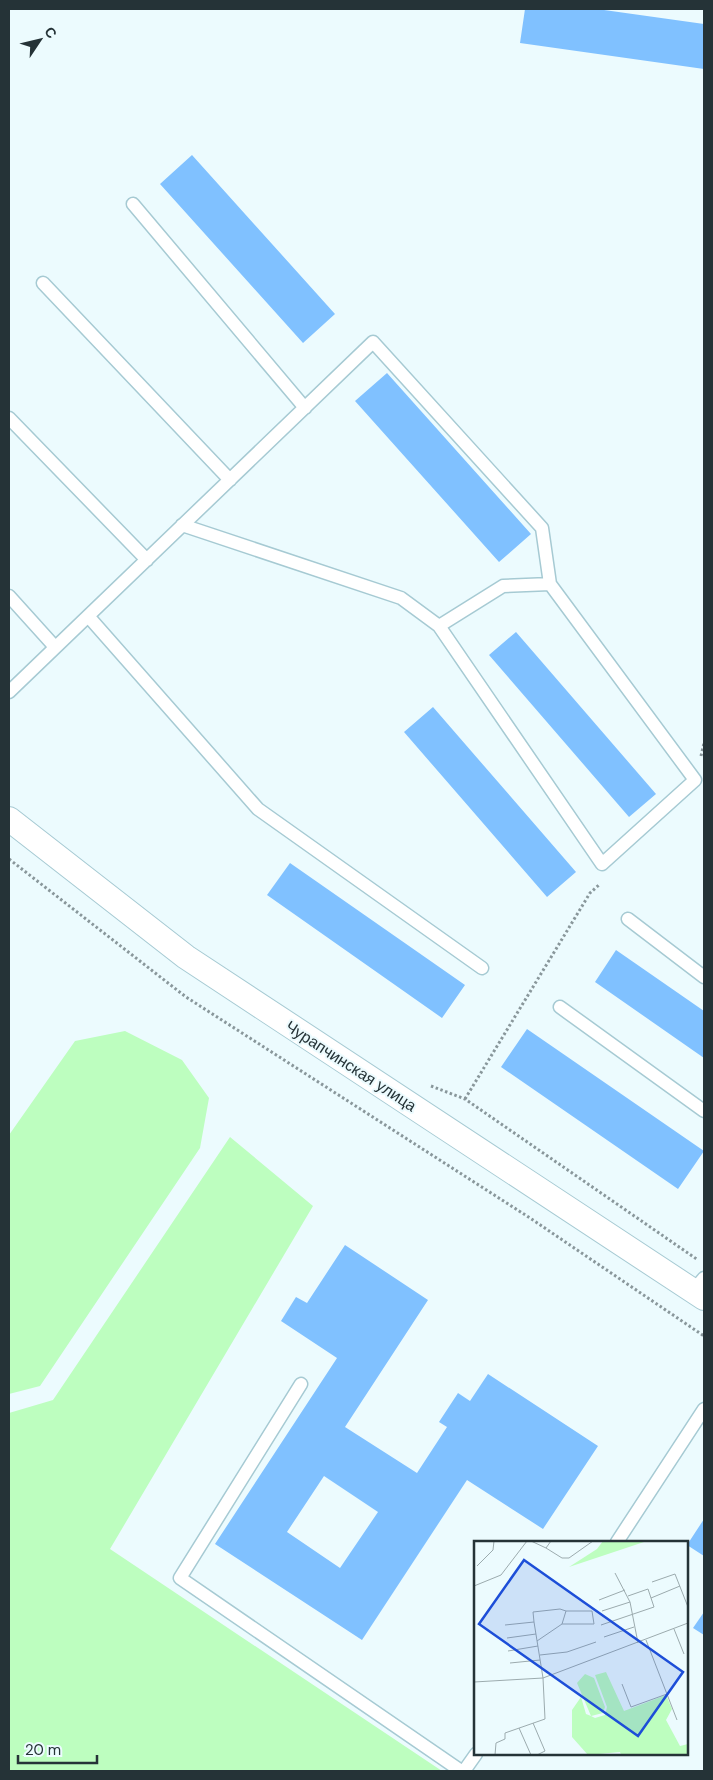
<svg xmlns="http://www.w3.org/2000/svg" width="713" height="1780" font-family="'DM Sans',sans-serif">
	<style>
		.green { fill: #bdfebf }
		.building { fill: #80c1ff; fill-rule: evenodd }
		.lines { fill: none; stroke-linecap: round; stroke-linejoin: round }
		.lane-casing { stroke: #a6cad3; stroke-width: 15 }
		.street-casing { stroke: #a6cad3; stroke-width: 26 }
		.path { stroke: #89979b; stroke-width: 3; stroke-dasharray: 2.5 2.5; stroke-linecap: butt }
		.lane { stroke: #fff; stroke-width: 12 }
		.street { stroke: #fff; stroke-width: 24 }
		.labels { text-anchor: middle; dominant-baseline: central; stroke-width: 4; stroke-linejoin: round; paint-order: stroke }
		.street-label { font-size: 16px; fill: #253337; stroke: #ecfbfe }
		.inset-road { fill: none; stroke: #9cabae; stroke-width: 1 }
		.view { fill: #1d4ed8; fill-opacity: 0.15; stroke: #1d4ed8; stroke-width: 2.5 }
		.inset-edge { fill: none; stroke: #253337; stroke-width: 2.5 }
	</style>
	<rect width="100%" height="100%" fill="#ecfbfe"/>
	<path class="green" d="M 125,1031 L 182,1060 L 209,1098 L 200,1148 L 40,1386 L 9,1394 L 9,1135 L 75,1041 Z
		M 230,1137 L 313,1206 L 110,1549 L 442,1771 L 9,1771 L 9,1413 L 53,1400 Z"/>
	<path class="building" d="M 525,9 L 597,9 L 704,24 L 704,69 L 520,43 Z
		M 192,155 L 335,314 L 303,343 L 160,184 Z
		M 387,373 L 531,534 L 499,562 L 355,401 Z
		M 516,632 L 656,794 L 629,817 L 489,655 Z
		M 433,707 L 576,872 L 547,897 L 404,732 Z
		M 290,863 L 465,985 L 442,1018 L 267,895 Z
		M 616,950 L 704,1011 L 704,1058 L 595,982 Z
		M 527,1029 L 704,1151 L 678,1189 L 501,1067 Z
		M 345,1245 L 428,1300 L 345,1427 L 417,1473 L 447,1427 L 439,1422 L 458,1393 L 470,1401 L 488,1374 L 598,1446 L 543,1529 L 467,1480 L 362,1640 L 215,1544 L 337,1358 L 281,1321 L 296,1297 L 307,1303 ZM 324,1476 L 378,1512 L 340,1568 L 287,1532 Z
		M 704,1519 L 704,1556 L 687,1545 Z
		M 704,1612 L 704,1635 L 693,1628 Z"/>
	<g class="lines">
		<g class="lane-casing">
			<path id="lane" d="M 133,204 L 305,408
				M 43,283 L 230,480
				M 9,418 L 147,560
				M 9,596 L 55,647
				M 88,616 L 258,809 L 482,968
				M 439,626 L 602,864 L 695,780 L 550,584
				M 9,692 L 373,342 L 542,528 L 550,584 L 503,586 L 439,626 L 401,598 L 182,525
				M 628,919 L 704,977
				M 560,1007 L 704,1111
				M 693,1291 L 704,1278
				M 301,1384 L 180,1578 L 461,1771
				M 617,1542 L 704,1409
				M 464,1771 L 476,1754"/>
		</g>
		<g class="street-casing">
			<path id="street" d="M 9,819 L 186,957 L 704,1298"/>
		</g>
		<path class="path" d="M 701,756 L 704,743
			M 9,859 L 186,997 L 530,1218 L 704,1336
			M 431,1086 L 465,1099 L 698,1260
			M 465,1099 L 590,893 L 600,884"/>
		<use href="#lane" class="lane"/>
		<use href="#street" class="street"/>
	</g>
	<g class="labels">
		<g class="street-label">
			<text transform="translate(351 1066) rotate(33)">Чурапчинская улица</text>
		</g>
	</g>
	<g transform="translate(474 1541)">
		<rect width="214" height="214" fill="#ecfbfe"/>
		<path d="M 129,0 L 173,0 L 95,26 L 123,8 ZM 132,131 L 150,170 L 192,154 L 198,168 L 192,179 L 206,205 L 214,203 L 214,214 L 147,214 L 146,211 L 114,214 L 98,196 L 98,169 L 107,156 L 112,173 L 117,175 L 103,142 L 111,133 L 120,137 L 131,166 L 129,172 L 117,175 L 121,177 L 131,174 L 133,166 L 121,134 Z" fill="#bdfebf"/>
		<path class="inset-road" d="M 57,0 L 72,7 L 77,0M 72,7 L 88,17 L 95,17 L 119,0M 3,25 L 19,9 L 20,0M 141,32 L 156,61 L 164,102M 178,41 L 201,33 L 214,66M 0,45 L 27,34 L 53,0M 177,57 L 206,45M 125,59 L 151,49M 128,70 L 156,61M 88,83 L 120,83 L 118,70 L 92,70M 31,84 L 60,81M 127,84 L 180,66 L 174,48 L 154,55M 200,88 L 210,113M 130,96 L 160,86M 33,97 L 62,93M 172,99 L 203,179M 34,110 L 64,105M 66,114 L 93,111 L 122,101M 36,122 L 66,119M 0,141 L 69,137 L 214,82M 148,143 L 157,166 L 193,153M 59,182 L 71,210 L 63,214M 45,187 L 57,214M 21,214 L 22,202 L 31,198 L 31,192 L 71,178 L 69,137 L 60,81 L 59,71 L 86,68 L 92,70 L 88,83 L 63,100"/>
		<path class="view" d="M 50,19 L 209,131 L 164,195 L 5,83 Z"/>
		<rect width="214" height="214" class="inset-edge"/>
	</g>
	<rect width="713" height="1780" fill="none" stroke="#253337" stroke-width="20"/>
	<g transform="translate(40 40) rotate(55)" stroke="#ecfbfe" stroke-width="4" paint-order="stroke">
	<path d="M0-4L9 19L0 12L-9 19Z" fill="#253337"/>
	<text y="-8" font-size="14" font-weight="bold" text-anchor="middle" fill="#253337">С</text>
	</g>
	<path d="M18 1755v8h79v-8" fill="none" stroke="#253337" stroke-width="2.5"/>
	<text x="25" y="1755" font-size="15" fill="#253337" stroke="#ecfbfe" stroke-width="4" paint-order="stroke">20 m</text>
</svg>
